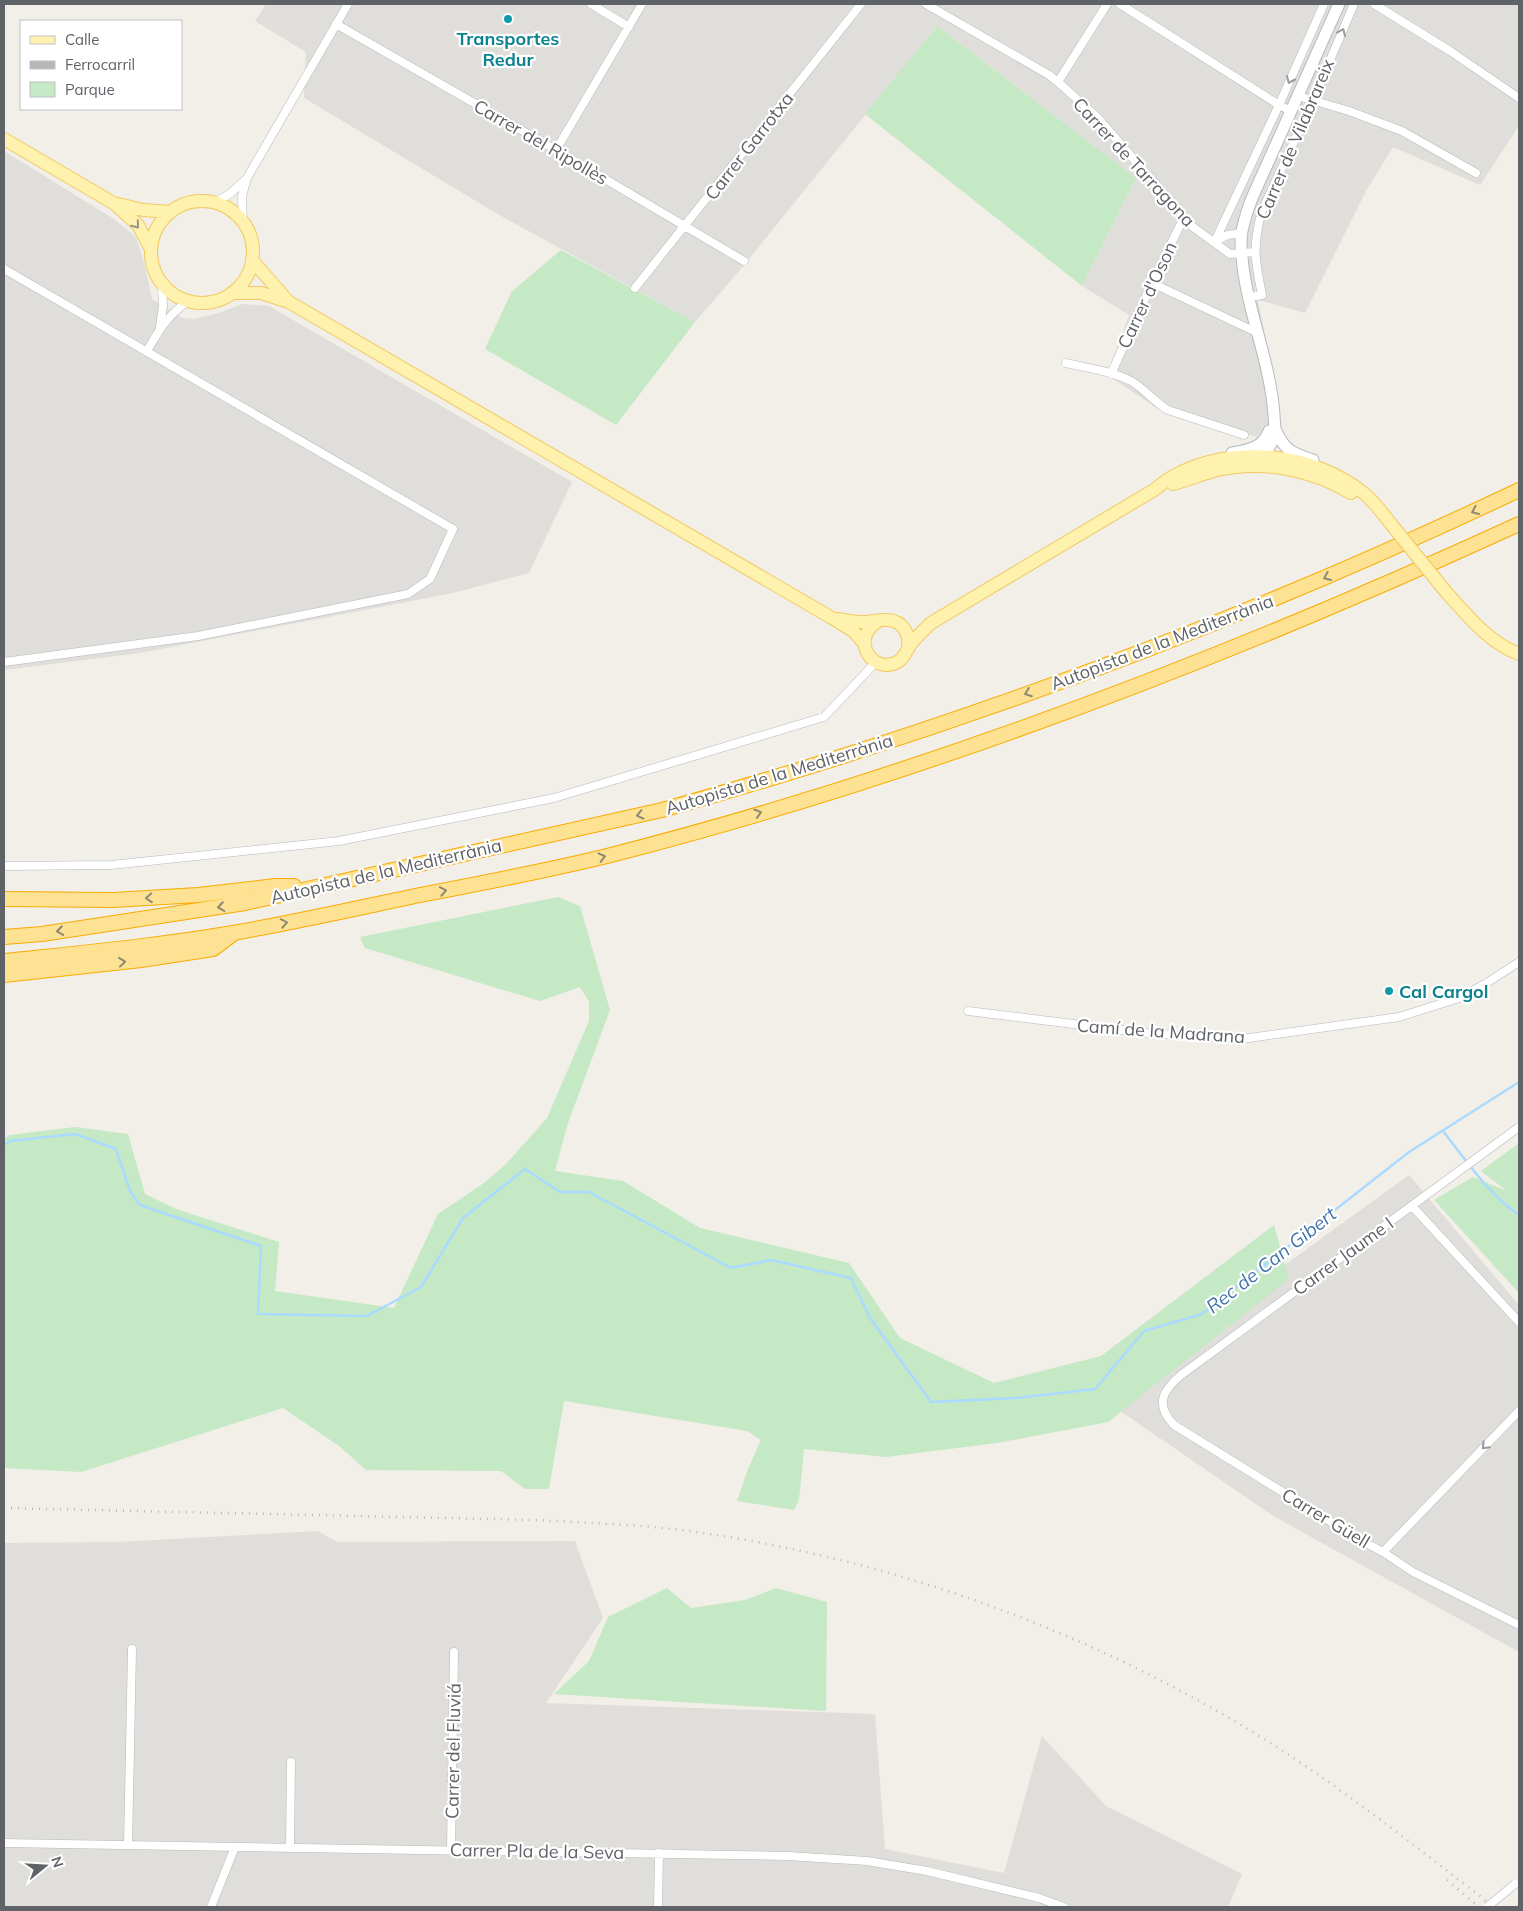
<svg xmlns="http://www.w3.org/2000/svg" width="1523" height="1911" font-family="Mulish,sans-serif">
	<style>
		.industrial { fill: #e0deda }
		.green { fill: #c5e8c5 }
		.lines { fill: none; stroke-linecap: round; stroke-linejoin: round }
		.stream { stroke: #aadaff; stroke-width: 2.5 }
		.street-casing { stroke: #b5b8bc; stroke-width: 9 }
		.secondary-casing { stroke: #b6babf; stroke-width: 13 }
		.primary-casing { stroke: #f2c960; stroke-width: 14 }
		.highway-casing { stroke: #f9ab00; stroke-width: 16 }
		.street { stroke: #fff; stroke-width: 8 }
		.secondary { stroke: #fff; stroke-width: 11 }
		.primary { stroke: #fff2af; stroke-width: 12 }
		.highway { stroke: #fde293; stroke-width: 14 }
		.rail { stroke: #b6b7b8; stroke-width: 2.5; stroke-dasharray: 1 6; stroke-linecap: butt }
		.street-bridge-casing { stroke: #b5b8bc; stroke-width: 9; stroke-linecap: butt }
		.primary-bridge-casing { stroke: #f2c960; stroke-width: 14; stroke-linecap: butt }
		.street-bridge { stroke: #fff; stroke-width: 8 }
		.primary-bridge { stroke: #fff2af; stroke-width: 12 }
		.oneway { stroke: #979a9d }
		.oneway2 { stroke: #979581 }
		.oneway3 { stroke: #8e8975 }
		.culture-dot { fill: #0f9aa8; stroke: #fff; stroke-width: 2 }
		.labels { text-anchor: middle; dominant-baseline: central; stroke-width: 4.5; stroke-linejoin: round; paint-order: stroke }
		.culture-label { font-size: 18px; font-weight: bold; fill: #0d838f; stroke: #fff }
		.street-label { font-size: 18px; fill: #5f6368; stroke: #fff }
		.water-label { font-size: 19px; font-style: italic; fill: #4174aa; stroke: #fff }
	</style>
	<rect width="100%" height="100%" fill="#f1efe8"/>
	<path class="industrial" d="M 266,4 L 1519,4 L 1519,126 L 1480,185 L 1393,147 L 1366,191 L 1305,313 L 1258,300 L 1281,418 L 1256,437 L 1158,409 L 1107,375 L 1129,315 L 1082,286 L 1136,178 L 937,26 L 740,270 L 695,322 L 501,216 L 304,98 L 306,52 L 255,21 Z
		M 4,151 L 114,219 L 136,237 L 145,266 L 152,299 L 183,318 L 194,319 L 219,313 L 242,304 L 269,306 L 572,482 L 529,573 L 453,593 L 140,653 L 4,670 Z
		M 1409,1175 L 1519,1305 L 1519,1652 L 1275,1517 L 1101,1398 Z
		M 318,1531 L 337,1542 L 575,1541 L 603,1618 L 546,1703 L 875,1714 L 885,1849 L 1004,1873 L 1042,1736 L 1106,1806 L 1242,1874 L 1228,1907 L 4,1907 L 4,1543 L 117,1542 Z"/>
	<path class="green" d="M 937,26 L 1136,178 L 1082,286 L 865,114 Z
		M 561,250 L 695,322 L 616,425 L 485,349 L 512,291 Z
		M 558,897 L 580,906 L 610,1010 L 568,1123 L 555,1171 L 623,1181 L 700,1228 L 849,1263 L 900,1338 L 994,1383 L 1101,1356 L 1274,1225 L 1289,1279 L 1108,1422 L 997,1443 L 886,1457 L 804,1449 L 799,1500 L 794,1510 L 737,1501 L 748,1469 L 761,1440 L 747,1431 L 564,1401 L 549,1489 L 525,1489 L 501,1471 L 366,1470 L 339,1446 L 283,1408 L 81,1472 L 4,1468 L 4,1139 L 9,1135 L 75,1127 L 128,1134 L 145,1194 L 176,1209 L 279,1242 L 275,1291 L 394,1308 L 438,1214 L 484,1183 L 506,1164 L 547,1118 L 589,1021 L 589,1002 L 580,987 L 540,1001 L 365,948 L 360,937 Z
		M 1519,1143 L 1519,1293 L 1434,1200 L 1473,1177 L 1507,1191 L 1481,1171 Z
		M 667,1588 L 691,1608 L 745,1600 L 776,1588 L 827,1602 L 826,1711 L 554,1694 L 589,1661 L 608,1617 Z"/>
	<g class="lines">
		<path class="stream" d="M 1443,1131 C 1465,1159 1489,1195 1519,1215
			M 4,1145 L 10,1141 L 75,1134 L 116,1149 L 130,1191 L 140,1205 L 261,1246 L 258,1314 L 367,1316 L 421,1287 L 463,1218 L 525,1169 L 560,1192 L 589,1192 L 731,1268 L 771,1260 L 851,1278 L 870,1318 L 931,1402 L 1016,1398 L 1095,1389 L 1144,1331 L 1202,1314 L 1409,1152 L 1519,1082"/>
		<g class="street-casing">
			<path id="street" d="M 591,4 L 629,27
				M 926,4 L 1049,75 L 1058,82 L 1097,117 L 1193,227 L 1230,254 L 1255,252
				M 1120,4 L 1279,105 L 1291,111
				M 1374,4 L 1450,51 L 1519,98
				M 336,24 L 556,150 L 744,261
				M 1058,82 L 1107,4
				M 1298,96 L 1349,111 L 1402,131 L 1476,173
				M 556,150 L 642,4
				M 215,203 L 231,193 L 245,180
				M 243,223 L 242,196 L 247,178 L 348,4
				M 1215,241 L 1279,105 L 1324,4
				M 1215,241 L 1228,235 L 1242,233
				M 4,269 L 453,529 L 430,579 L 408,594 L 198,636 L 4,662
				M 1152,283 L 1258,333
				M 635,288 L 861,4
				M 1250,297 L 1262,295 C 1255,261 1252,246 1262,211 L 1313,100 L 1354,4
				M 160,327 L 163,306 L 162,284
				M 147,351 C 159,330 167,316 188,301
				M 1066,363 C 1087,368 1112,371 1131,381 C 1145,389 1154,402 1168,410 L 1244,435
				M 1111,374 L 1152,283 L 1184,217
				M 4,866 L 111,865 L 339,841 L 554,798 L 824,717 L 876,662
				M 968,1011 L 1147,1033 L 1242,1039 L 1399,1017 L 1459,998 L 1485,984 L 1519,962
				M 1519,1127 L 1181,1375 C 1162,1391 1155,1405 1174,1425 L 1362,1541 L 1383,1552 L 1413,1572 L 1519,1625
				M 1412,1206 L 1519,1322
				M 1383,1552 L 1519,1411
				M 4,1843 L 788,1856 L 867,1861 L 927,1871 L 1039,1898 L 1064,1907
				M 128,1845 L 132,1649
				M 290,1847 L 291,1762
				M 451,1850 L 454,1652
				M 211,1907 L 235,1847
				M 658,1907 L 659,1853"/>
		</g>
		<g class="secondary-casing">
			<path id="secondary" d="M 1276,431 C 1285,451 1292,453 1313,460
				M 1232,453 C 1248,450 1263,448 1269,431
				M 1255,460 C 1265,454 1275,442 1275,430 C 1275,425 1274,420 1274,415 C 1270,355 1241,299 1241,239 C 1242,225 1247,211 1252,198 L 1339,4"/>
		</g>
		<g class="primary-casing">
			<path id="primary" d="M 4,139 L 115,204 L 138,225 L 151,249
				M151 252a51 51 0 1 1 102 0a51 51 0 1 1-102 0Z
				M 118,204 L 143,210 L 171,212
				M 252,260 L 287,300
				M 232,293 L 261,293 L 289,302 L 832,618 L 853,631 L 864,643
				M 1173,484 C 1188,480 1202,474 1217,470 C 1263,460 1311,469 1351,493
				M 1446,592 C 1467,615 1489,643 1519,654
				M 837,619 C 845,620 853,622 861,622 C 870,623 879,619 888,620 C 903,621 910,634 908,648
				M 877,622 C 849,640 874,677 899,661 C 905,657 906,651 910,645 C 916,637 924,630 931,623 L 1154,490 C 1160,486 1166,480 1172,477 C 1231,443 1315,452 1366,495 C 1375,503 1383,514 1391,524"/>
		</g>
		<g class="highway-casing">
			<path id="highway" d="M 4,899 L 113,900 L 198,895 L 275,886 L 294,886
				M 4,937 L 42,934 L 245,903 L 662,810 C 956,728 1243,621 1519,490
				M 4,961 C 80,953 157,946 233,933 C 296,922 358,908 420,895 C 483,883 546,871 607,856 C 921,776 1225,659 1519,524
				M 4,975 L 141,960 L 213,949 L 233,934"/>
		</g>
		<use href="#street" class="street"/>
		<use href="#secondary" class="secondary"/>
		<use href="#primary" class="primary"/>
		<use href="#highway" class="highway"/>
		<path class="rail" d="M 4,1508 L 536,1520 C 594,1523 653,1525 710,1534 C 911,1565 1100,1636 1272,1744 C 1349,1793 1421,1851 1494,1907
			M 1447,1880 L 1479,1907"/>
		<g class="street-bridge-casing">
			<path id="street-bridge" d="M 1487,1907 L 1515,1884"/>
		</g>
		<g class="primary-bridge-casing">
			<path id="primary-bridge" d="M 1391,524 L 1446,592"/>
		</g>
		<use href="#street-bridge" class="street-bridge"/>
		<use href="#primary-bridge" class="primary-bridge"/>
	</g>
	<defs><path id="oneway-chevron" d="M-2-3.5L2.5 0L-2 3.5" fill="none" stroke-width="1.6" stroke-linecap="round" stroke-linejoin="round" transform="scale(1.25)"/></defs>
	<g class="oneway">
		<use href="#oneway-chevron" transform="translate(1342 32) rotate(-67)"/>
		<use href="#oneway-chevron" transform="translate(1290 80) rotate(114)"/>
		<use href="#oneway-chevron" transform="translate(1485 1446) rotate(134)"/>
	</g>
	<use class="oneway2" href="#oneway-chevron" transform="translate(136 225) rotate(51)"/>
	<g class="oneway3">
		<use href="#oneway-chevron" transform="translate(1475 511) rotate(156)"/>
		<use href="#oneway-chevron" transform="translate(1327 577) rotate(157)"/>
		<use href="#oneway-chevron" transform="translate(1028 693) rotate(160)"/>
		<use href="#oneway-chevron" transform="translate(758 813) rotate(-17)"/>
		<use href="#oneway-chevron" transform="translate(640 815) rotate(167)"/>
		<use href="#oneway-chevron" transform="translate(602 857) rotate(-14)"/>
		<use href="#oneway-chevron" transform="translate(443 891) rotate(-11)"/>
		<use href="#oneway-chevron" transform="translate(149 898) rotate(176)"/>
		<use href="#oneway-chevron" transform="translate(221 907) rotate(171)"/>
		<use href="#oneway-chevron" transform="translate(284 923) rotate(-11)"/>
		<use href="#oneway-chevron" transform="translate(60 931) rotate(171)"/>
		<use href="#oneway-chevron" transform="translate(122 962) rotate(-6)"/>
	</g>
	<g class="culture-dot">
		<circle cx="508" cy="19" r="5"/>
		<circle cx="1389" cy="991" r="5"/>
	</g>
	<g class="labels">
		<g class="culture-label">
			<text x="508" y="38">Transportes<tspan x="508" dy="21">Redur</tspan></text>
			<text x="1399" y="991" text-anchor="start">Cal Cargol</text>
		</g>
		<g class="street-label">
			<text transform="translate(1295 139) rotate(-67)">Carrer de Vilabrareix</text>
			<text transform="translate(541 142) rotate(30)">Carrer del Ripollès</text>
			<text transform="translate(749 146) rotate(-52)">Carrer Garrotxa</text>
			<text transform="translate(1134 162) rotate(47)">Carrer de Tarragona</text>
			<text transform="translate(1147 295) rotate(-65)">Carrer d'Oson</text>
			<text transform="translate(1162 642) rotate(-21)">Autopista de la Mediterrània</text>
			<text transform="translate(779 774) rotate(-17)">Autopista de la Mediterrània</text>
			<text transform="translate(386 871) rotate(-13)">Autopista de la Mediterrània</text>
			<text transform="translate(1161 1031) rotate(4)">Camí de la Madrana</text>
			<text transform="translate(1343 1256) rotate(-36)">Carrer Jaume I</text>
			<text transform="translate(1326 1518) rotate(31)">Carrer Güell</text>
			<text transform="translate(453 1751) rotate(-89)">Carrer del Fluviá</text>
			<text transform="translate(537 1851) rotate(1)">Carrer Pla de la Seva</text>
		</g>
		<g class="water-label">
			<text transform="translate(1271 1260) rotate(-38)">Rec de Can Gibert</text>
		</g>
	</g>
	<rect width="1523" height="1911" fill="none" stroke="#5f6368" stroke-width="10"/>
	<rect x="20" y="20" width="162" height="90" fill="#ffffff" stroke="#bfc1c3"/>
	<rect x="30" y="36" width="25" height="8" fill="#fff2af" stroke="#bfc1c3"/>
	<text x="65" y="45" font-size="15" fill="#5f6368">Calle</text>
	<rect x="30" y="61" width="25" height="8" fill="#b6b7b8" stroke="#bfc1c3"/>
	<text x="65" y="70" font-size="15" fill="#5f6368">Ferrocarril</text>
	<rect x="30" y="82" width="25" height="15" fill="#c5e8c5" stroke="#bfc1c3"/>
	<text x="65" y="95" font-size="15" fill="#5f6368">Parque</text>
	<g transform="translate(45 1866) rotate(72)" stroke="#ffffff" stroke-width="4" paint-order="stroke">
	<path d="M0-4L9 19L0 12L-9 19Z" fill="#5f6368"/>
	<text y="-8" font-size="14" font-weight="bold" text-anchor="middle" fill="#5f6368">N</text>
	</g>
</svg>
